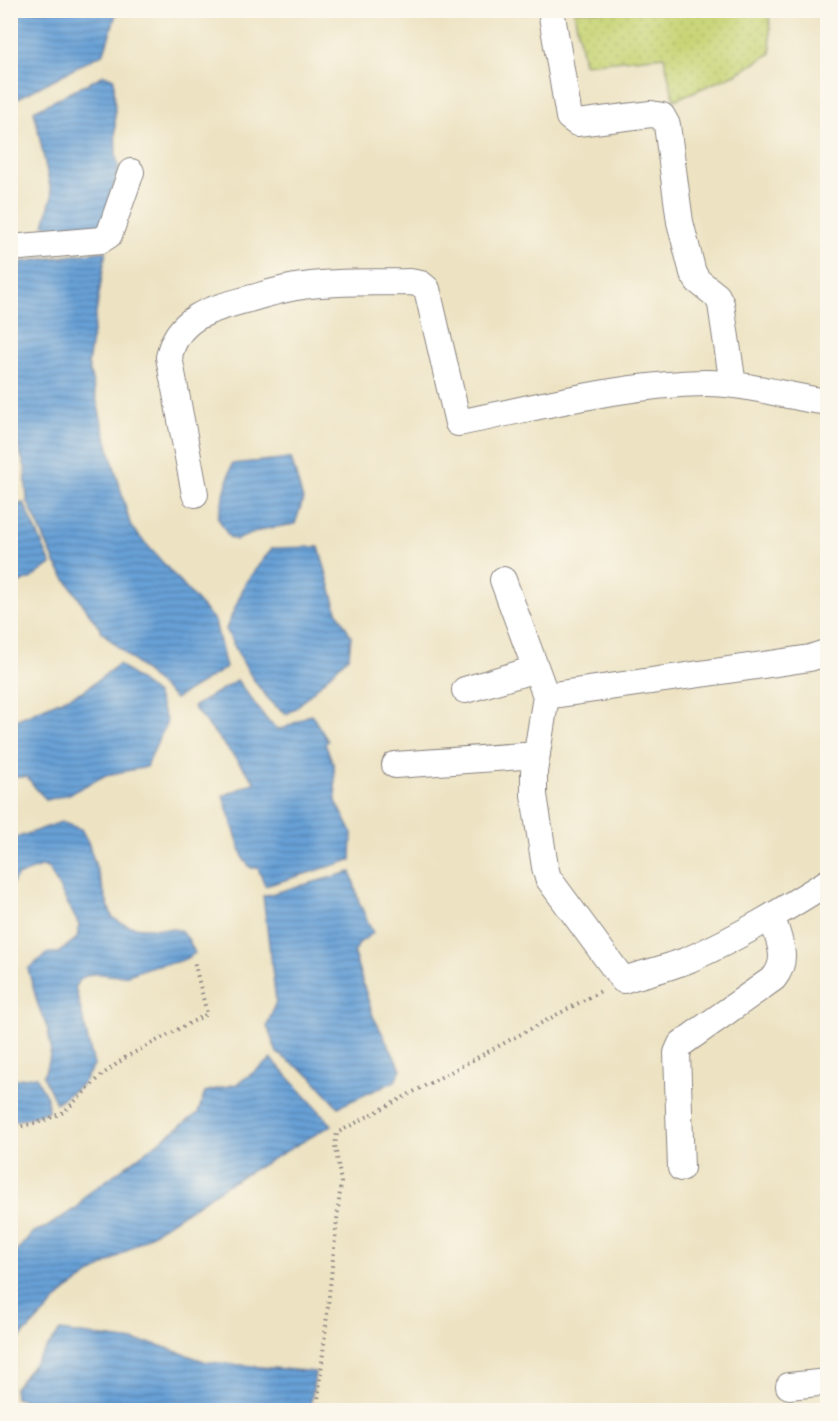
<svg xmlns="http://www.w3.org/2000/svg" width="838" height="1421" font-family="Mynerve,sans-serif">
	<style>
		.grass { fill: url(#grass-dots); stroke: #747b58; stroke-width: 1.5 }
		.water { fill: url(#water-rules); stroke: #446188; stroke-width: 1.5 }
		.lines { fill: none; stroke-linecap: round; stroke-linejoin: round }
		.minor-casing { stroke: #88827f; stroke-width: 28 }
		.path { stroke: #88827f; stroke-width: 4; stroke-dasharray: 1.5 4.5; stroke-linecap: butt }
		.minor { stroke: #fff; stroke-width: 26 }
	</style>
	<defs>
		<pattern id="grass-dots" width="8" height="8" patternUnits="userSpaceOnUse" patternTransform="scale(1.5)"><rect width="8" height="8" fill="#c7d475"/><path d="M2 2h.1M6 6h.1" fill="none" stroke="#abb666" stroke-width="1.8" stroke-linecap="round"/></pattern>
		<pattern id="water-rules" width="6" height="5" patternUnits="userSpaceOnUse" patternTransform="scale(1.5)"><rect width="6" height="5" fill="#67a0d6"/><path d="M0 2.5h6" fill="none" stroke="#5482af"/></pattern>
	</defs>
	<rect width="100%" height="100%" fill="#fbf7ec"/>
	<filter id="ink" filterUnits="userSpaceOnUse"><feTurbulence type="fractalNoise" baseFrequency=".0167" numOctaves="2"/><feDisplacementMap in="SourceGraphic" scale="12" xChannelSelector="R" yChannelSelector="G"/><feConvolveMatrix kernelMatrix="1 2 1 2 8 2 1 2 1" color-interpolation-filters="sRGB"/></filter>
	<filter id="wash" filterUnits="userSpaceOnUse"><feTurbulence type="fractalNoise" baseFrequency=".008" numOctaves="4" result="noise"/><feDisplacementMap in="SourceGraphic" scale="24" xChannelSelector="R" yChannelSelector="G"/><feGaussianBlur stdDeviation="1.35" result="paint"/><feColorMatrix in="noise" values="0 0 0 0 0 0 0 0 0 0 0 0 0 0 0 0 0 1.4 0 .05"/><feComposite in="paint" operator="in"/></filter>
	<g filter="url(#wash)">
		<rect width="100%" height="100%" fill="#ede3c3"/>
		<path class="grass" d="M 574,11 L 769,11 L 771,53 L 738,73 L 674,100 L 664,56 L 584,64 Z"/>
		<path class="water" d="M 11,10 L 117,10 L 117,11 L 104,53 L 11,102 Z
			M 104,75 L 114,79 L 116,157 L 119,169 L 103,225 L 93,233 L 44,225 L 52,196 L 34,111 Z
			M 106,251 L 88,364 L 102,423 L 131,527 L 215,621 L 226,668 L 175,699 L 102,632 L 56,565 L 27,500 L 25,467 L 11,427 L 11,317 L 21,262 Z
			M 291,458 L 303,500 L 295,524 L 264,529 L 236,540 L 229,537 L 218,518 L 232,464 Z
			M 24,503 L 51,564 L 30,579 L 11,586 L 11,505 Z
			M 319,547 L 337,611 L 351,636 L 349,656 L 297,707 L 287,714 C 261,700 238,655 226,629 L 246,582 L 272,548 Z
			M 119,664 L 156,694 L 167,722 L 146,767 L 106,775 L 69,794 L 47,800 L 38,791 L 27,777 L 11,777 L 11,722 L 85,690 Z
			M 237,680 L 267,720 L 277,729 L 285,728 L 311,714 L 328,741 L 325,744 L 334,765 L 336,801 L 352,833 L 351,860 L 265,886 L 258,868 L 251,868 L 244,860 L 223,796 L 255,782 L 193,707 Z
			M 61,822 L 81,829 L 88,842 L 112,917 C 132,933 156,926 180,930 L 188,939 L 195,953 C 180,965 167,962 150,967 C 142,969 135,973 127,975 C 107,979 90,964 75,986 L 94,1065 L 82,1084 L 56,1103 L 43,1076 L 49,1061 L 51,1048 L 48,1030 L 38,1005 L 28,969 L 48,953 L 58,953 L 77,938 L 79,925 L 49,869 L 43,866 L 17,876 L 11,886 L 10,840 Z
			M 351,872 L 359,902 L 373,933 L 359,943 L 354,954 L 373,1016 L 401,1069 L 395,1081 L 338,1107 L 311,1076 L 277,1053 L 267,1026 L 276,1001 L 263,896 Z
			M 272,1059 L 332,1125 L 225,1186 L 67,1290 L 18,1340 L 11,1349 L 11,1258 L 33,1232 L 47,1227 L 79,1206 L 85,1196 L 198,1113 L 205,1092 L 237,1084 Z
			M 36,1076 L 47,1098 L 48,1111 L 29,1118 L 11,1121 L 11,1080 Z
			M 60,1331 L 155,1344 L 207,1362 L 315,1372 L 310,1410 L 65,1410 L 15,1398 L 14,1389 Z"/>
	</g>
	<g filter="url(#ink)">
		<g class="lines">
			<g class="minor-casing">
				<path id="minor" d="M 551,10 L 569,117 L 577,123 L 651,114 L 662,116 L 667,125 L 680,222 L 693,273 L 698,281 L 717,296 L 721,304 L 733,385
					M 10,248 L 101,240 L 109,235 L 131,172
					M 195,494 L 169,357 C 177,317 211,309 245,300 C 264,295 283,288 303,286 C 338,281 375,283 410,282 L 421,284 L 427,289 L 458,423 C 539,407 623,384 706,383 C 747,383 787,397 828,402
					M 503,580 L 546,696
					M 828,652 L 810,658 L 777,663 L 546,696 L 534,772 L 534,795 L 545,867 L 548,878 L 623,980 C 646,973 668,968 690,959 C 738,938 783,910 828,882
					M 465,690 L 536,669
					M 395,765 L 537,755
					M 681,1168 L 677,1053 L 681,1044 L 774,978 C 790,958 778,940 772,917
					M 789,1386 L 828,1382"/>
			</g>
			<path class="path" d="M 10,1129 L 43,1121 L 64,1112 L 102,1075 L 126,1057 L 207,1014 L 194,961
				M 317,1410 L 341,1182 L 335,1145 L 337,1133 L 601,991"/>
			<use href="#minor" class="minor"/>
		</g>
	</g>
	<rect width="838" height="1421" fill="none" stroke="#fbf7ec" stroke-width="36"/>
</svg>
